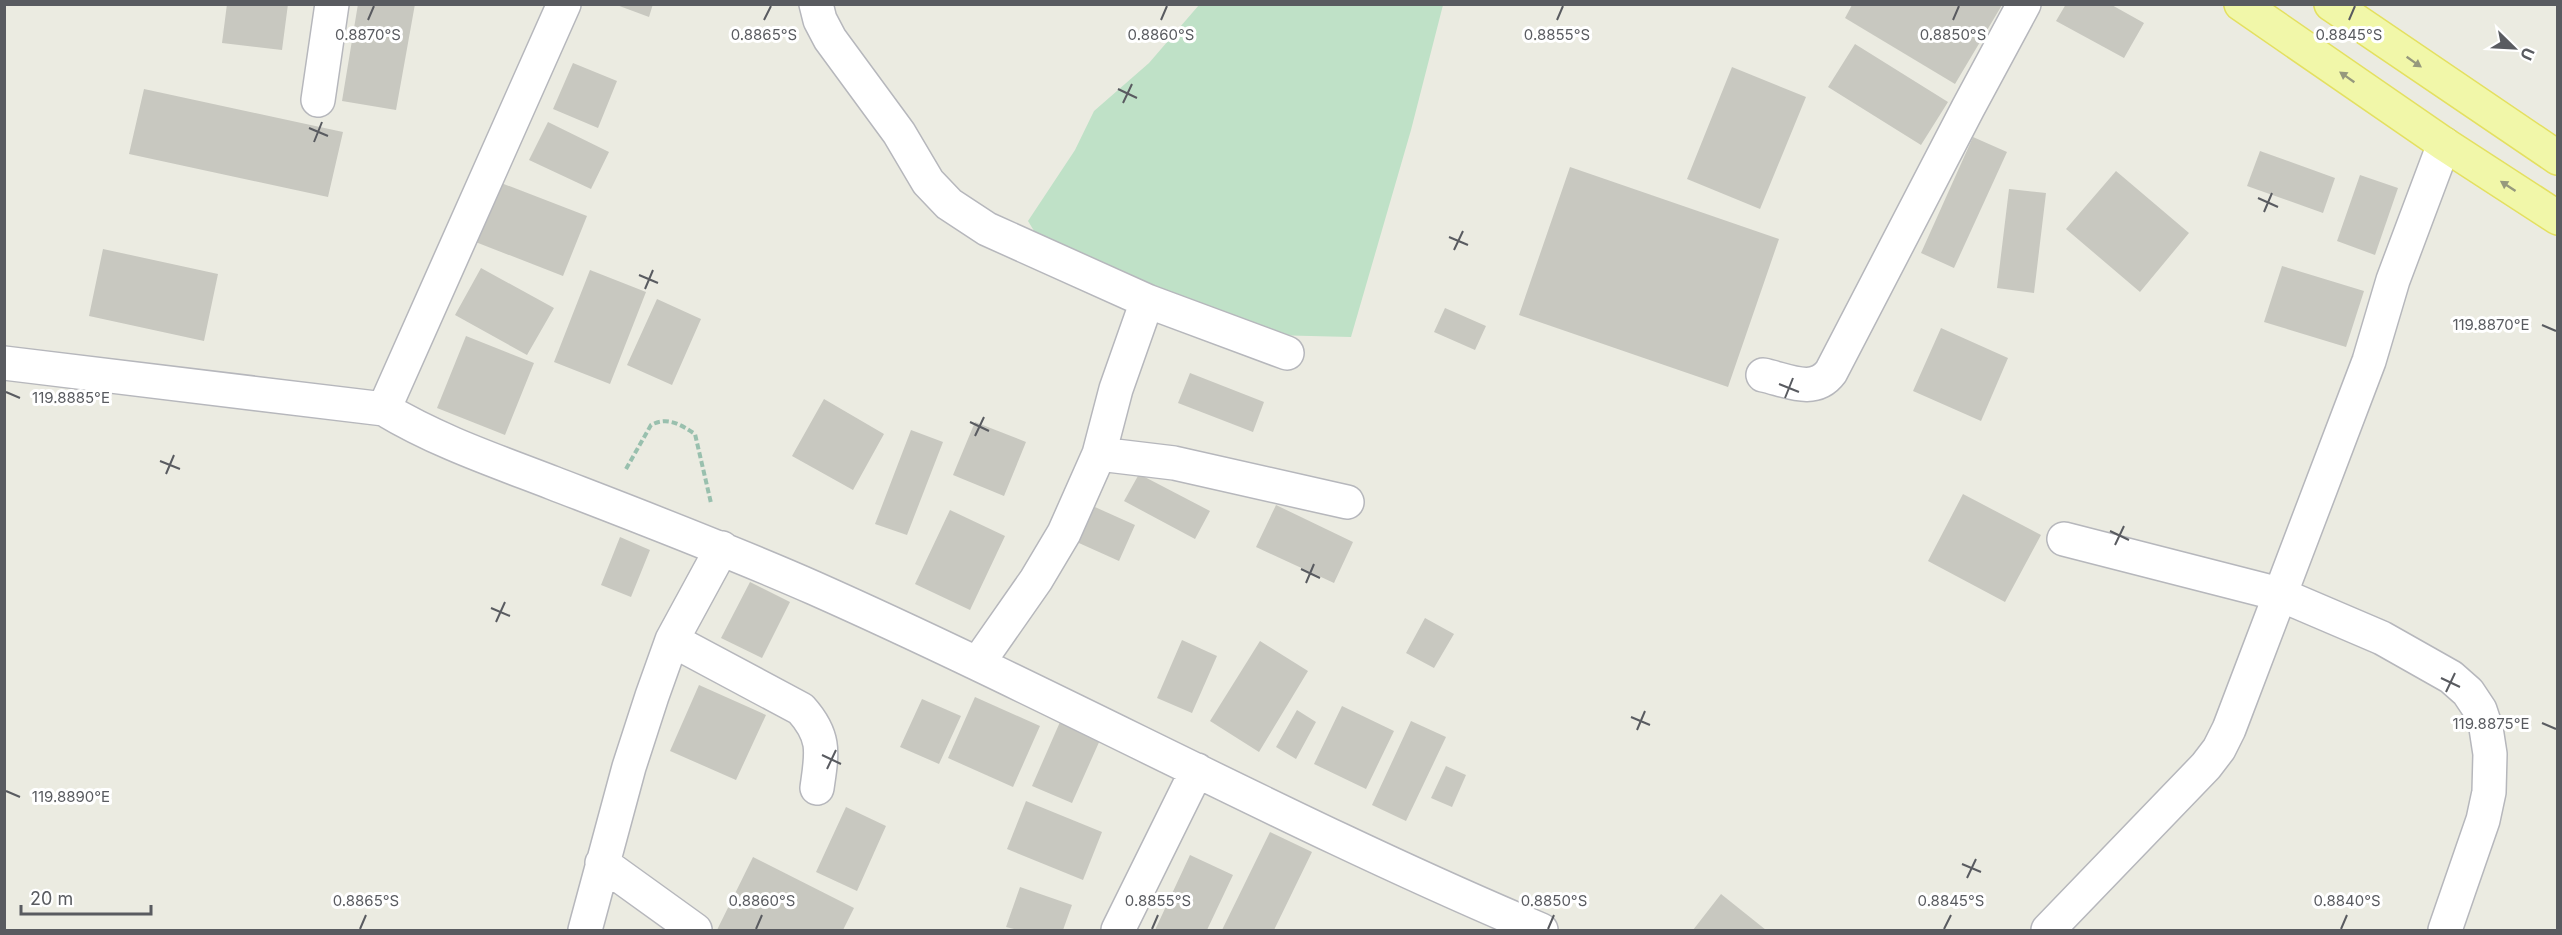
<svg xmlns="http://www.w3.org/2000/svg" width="2562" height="935" font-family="Inter,sans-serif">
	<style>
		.green { fill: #bfe1c7 }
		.building { fill: #c8c8c0 }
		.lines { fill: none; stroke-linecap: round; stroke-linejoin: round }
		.street-casing { stroke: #b6b7bc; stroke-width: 36 }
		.primary-casing { stroke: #e4e060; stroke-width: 36 }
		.path { stroke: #99c0ae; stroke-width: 4; stroke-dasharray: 6 3; stroke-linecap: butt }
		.street { stroke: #fff; stroke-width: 33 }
		.primary { stroke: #f1f7a9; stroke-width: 33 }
		.oneway { fill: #96997d }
		.ticks { fill: none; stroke: #595b60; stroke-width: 2 }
		.ticks-label { font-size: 15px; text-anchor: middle; fill: #595b60; stroke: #fff; stroke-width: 6; stroke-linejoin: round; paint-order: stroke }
	</style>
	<rect width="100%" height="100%" fill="#ebebe1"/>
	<path class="green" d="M 1199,5 L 1443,5 L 1411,130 L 1351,337 L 1183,333 L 1125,309 L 1053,262 L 1028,221 L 1075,150 L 1094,111 L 1149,63 Z"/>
	<path class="building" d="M 227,4 L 288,4 L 282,50 L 222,43 Z
		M 358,4 L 415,4 L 396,110 L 342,101 Z
		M 614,4 L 653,4 L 649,17 Z
		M 2066,4 L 2110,4 L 2144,23 L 2124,58 L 2056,21 Z
		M 1852,5 L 2002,5 L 1955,84 L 1845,18 Z
		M 1855,44 L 1948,102 L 1921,145 L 1828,87 Z
		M 573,63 L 617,81 L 598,128 L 553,109 Z
		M 1732,67 L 1806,97 L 1760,209 L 1687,179 Z
		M 144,89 L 343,132 L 328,197 L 129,154 Z
		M 548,122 L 609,152 L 591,189 L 529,160 Z
		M 1973,137 L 2007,152 L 1954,268 L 1921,253 Z
		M 2260,151 L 2335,178 L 2323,213 L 2247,186 Z
		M 1570,167 L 1779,239 L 1728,387 L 1519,315 Z
		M 2116,171 L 2189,233 L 2140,292 L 2066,229 Z
		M 2360,175 L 2398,188 L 2375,255 L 2337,241 Z
		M 496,181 L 587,216 L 563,276 L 473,241 Z
		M 2009,189 L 2046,193 L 2034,293 L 1997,288 Z
		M 103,249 L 218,274 L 204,341 L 89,316 Z
		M 2282,266 L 2364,291 L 2346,347 L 2264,322 Z
		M 481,268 L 554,308 L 527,355 L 455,315 Z
		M 590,270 L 646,292 L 610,384 L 554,362 Z
		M 657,299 L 701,319 L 672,385 L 627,365 Z
		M 1445,308 L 1486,326 L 1475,350 L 1434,332 Z
		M 1941,328 L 2008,358 L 1981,421 L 1913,391 Z
		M 466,336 L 534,363 L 505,435 L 437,408 Z
		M 1190,373 L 1264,402 L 1253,432 L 1178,403 Z
		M 824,399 L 884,434 L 853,490 L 792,456 Z
		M 975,422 L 1026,442 L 1004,496 L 953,475 Z
		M 911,430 L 943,442 L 907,535 L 875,524 Z
		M 1139,474 L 1210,511 L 1195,539 L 1124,501 Z
		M 1963,494 L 2041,535 L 2005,602 L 1928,561 Z
		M 1086,503 L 1135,525 L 1119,561 L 1070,539 Z
		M 1276,505 L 1353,542 L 1334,583 L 1256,547 Z
		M 950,510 L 1005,536 L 970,610 L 915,584 Z
		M 620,537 L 650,550 L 631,597 L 601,585 Z
		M 750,582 L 790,602 L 762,658 L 721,638 Z
		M 1425,618 L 1454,634 L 1434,668 L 1406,653 Z
		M 1182,640 L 1217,656 L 1192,713 L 1157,698 Z
		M 1260,641 L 1308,671 L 1259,752 L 1210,721 Z
		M 699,685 L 766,715 L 736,780 L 670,751 Z
		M 975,697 L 1040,726 L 1013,787 L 948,758 Z
		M 922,699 L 961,716 L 939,764 L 900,747 Z
		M 1342,706 L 1394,731 L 1366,789 L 1314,764 Z
		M 1297,710 L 1316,722 L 1296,759 L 1276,747 Z
		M 1411,721 L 1446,737 L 1406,821 L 1372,805 Z
		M 1060,722 L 1100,740 L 1072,803 L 1032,786 Z
		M 1446,766 L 1466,775 L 1452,807 L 1431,798 Z
		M 1026,801 L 1102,832 L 1083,880 L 1007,849 Z
		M 846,807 L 886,826 L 857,891 L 816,872 Z
		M 1270,832 L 1312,852 L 1274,930 L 1222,930 Z
		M 1190,855 L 1233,875 L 1207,930 L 1155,930 Z
		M 753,857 L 854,908 L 843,930 L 717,930 Z
		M 1020,887 L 1072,905 L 1063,930 L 1018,930 L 1006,927 Z
		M 1721,894 L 1766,930 L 1693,930 Z"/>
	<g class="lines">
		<g class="street-casing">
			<path id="street" d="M 816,4 L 820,20 L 830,39 L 899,133 L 928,182 L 949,204 L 987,229 L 1147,301 L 1116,389 L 1099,454
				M 318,100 L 332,4
				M 1147,301 L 1287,353
				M 4,363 L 384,409 C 437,441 496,461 553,483 C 641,517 728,550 814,588 C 1059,697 1294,826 1541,930
				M 1763,375 C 1787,380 1814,395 1831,372 L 1968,108 L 2024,4
				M 384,409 L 564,4
				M 2064,539 L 2279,594 L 2382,638 L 2451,677 L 2468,692 L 2480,710 L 2486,728 L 2490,754 L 2489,792 L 2483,820 L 2445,930
				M 672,640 L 801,709 C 826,737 822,753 817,788
				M 978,663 L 1036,580 L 1064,533 L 1099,454 L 1174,463 L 1347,502
				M 602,863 L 695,930
				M 585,930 L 629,767 L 652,696 L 672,640 L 722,548
				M 1118,930 L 1197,770
				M 2048,930 L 2206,766 L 2219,749 L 2229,729 L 2369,361 L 2393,280 L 2444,144"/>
		</g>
		<g class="primary-casing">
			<path id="primary" d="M 2241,4 L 2444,144 L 2558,218
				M 2331,4 L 2558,158"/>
		</g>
		<path class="path" d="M 626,469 L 651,425 C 668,416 681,425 695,434 L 711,503"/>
		<use href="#street" class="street"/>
		<use href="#primary" class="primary"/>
	</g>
	<defs><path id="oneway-solid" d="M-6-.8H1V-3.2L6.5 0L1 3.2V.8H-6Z" transform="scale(1.5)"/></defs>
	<g class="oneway">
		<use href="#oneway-solid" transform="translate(2414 62) rotate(35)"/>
		<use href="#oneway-solid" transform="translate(2347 77) rotate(-145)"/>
		<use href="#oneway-solid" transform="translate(2508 186) rotate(-147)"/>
	</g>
	<path class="ticks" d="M 368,20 L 374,6M 764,20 L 771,6M 1161,20 L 1167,6M 1557,20 L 1563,6M 1953,20 L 1959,6M 2349,20 L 2355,6M 1118,89 L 1137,98M 1123,103 L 1132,84M 309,128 L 328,136M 314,142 L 322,122M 2258,198 L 2278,207M 2264,212 L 2272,193M 1449,237 L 1468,245M 1454,250 L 1463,231M 639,275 L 658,283M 645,289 L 653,270M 2542,325 L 2556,331M 1779,384 L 1799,392M 6,392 L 20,398M 1785,398 L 1793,378M 970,422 L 989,431M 975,436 L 984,417M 160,461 L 180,469M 166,474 L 174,455M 2110,531 L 2129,540M 2115,545 L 2124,526M 1301,569 L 1320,578M 1306,583 L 1314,564M 491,608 L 510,616M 496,622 L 505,602M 2441,678 L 2460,687M 2446,692 L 2455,673M 1631,717 L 1650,725M 2542,723 L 2556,729M 1637,730 L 1645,711M 822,755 L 841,764M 827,769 L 836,750M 6,791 L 20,797M 1962,864 L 1981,872M 1967,878 L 1976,859M 360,929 L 366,915M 756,929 L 762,915M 1152,929 L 1158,915M 1548,929 L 1554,915M 1944,929 L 1951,915M 2341,929 L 2347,915"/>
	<g class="ticks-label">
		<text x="368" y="40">0.8870°S</text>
		<text x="764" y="40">0.8865°S</text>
		<text x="1161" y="40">0.8860°S</text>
		<text x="1557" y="40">0.8855°S</text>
		<text x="1953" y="40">0.8850°S</text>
		<text x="2349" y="40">0.8845°S</text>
		<text x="2491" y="330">119.8870°E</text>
		<text x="71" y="403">119.8885°E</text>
		<text x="2491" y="729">119.8875°E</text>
		<text x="71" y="802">119.8890°E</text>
		<text x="366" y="906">0.8865°S</text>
		<text x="762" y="906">0.8860°S</text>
		<text x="1158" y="906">0.8855°S</text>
		<text x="1554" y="906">0.8850°S</text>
		<text x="1951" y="906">0.8845°S</text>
		<text x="2347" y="906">0.8840°S</text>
	</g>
	<rect width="2562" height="935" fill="none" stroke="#595b60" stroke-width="12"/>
	<g transform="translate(2514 48) rotate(114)" stroke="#ffffff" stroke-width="4.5" paint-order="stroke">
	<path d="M0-4.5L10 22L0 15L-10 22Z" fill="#595b60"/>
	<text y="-9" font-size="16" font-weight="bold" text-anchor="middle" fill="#595b60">U</text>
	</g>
	<path d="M21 905v9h130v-9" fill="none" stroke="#595b60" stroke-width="3"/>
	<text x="30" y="905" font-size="18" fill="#595b60" stroke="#ffffff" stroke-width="4.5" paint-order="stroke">20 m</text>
</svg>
